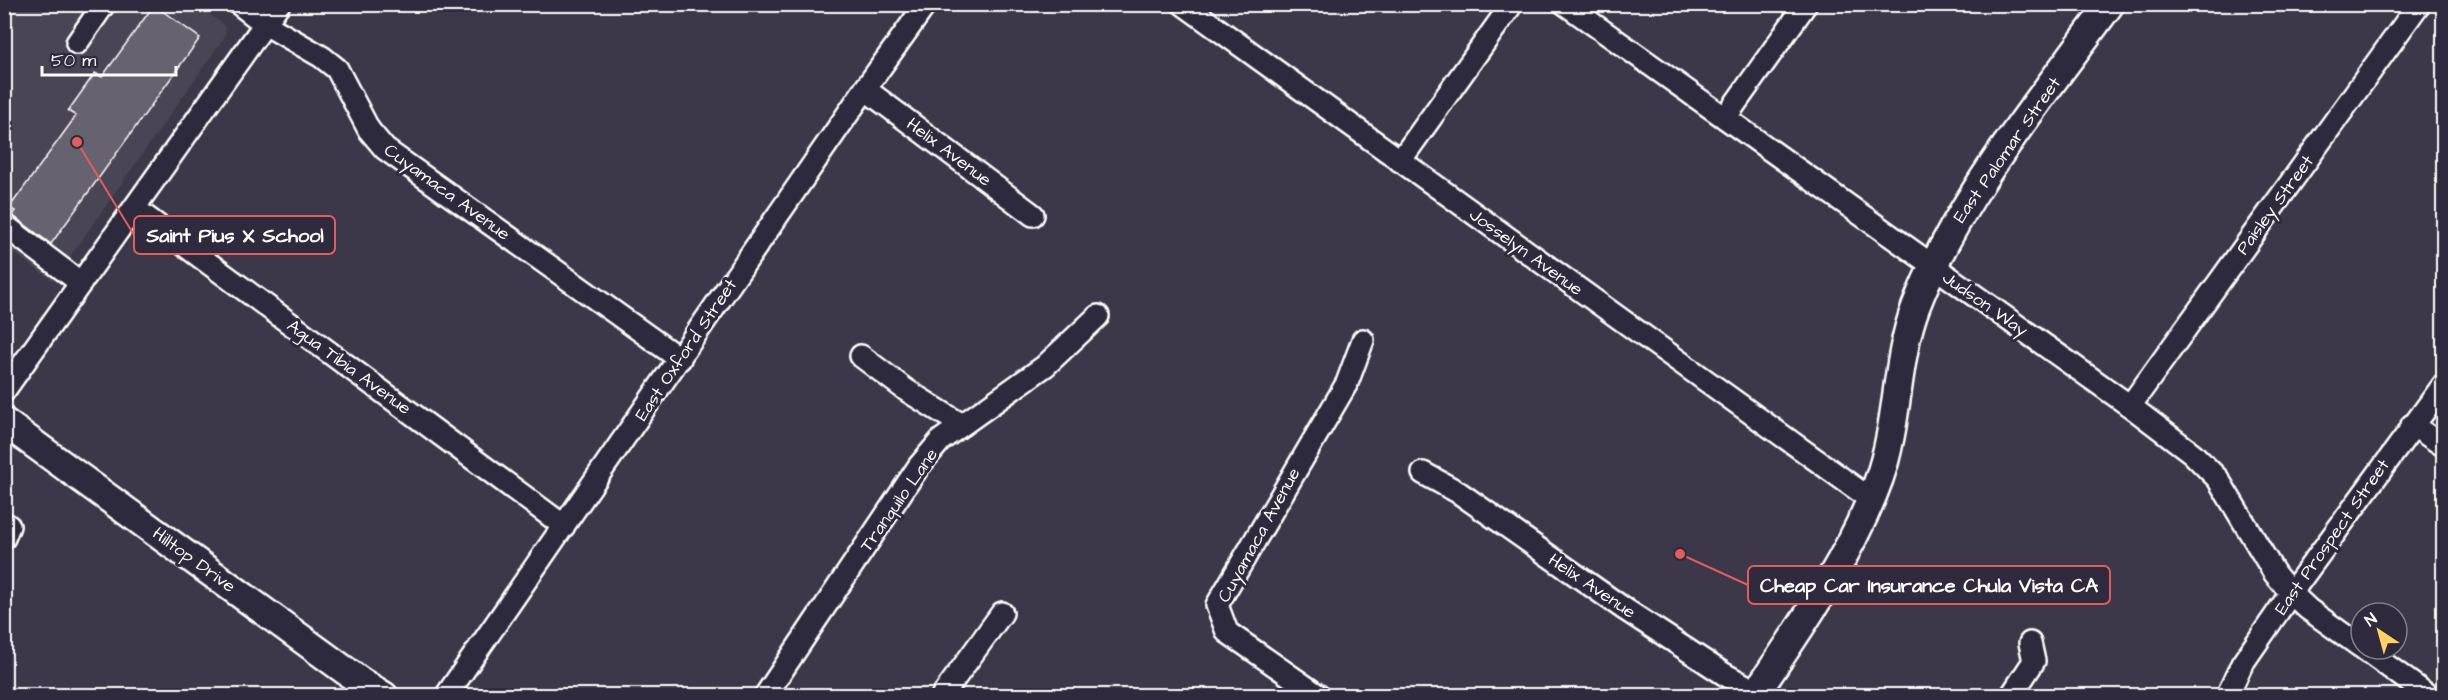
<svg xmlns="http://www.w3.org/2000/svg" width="2448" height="700" font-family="'Architects Daughter',sans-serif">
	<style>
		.built { fill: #494455 }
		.building { fill: #666270; stroke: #fff; stroke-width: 1.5 }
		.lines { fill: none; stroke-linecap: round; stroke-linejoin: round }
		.minor-casing { stroke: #fff; stroke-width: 26 }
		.major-casing { stroke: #fff; stroke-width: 32 }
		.minor { stroke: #2f2a3d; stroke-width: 21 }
		.major { stroke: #2f2a3d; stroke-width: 27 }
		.labels { text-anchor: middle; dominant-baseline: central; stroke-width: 6; stroke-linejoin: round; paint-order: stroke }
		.street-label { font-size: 18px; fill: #fff; stroke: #2f2a3d }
		.leader { fill: none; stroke: #e05e5e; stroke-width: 2 }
		.callout-dot { fill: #e05e5e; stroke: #2f2a3d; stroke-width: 2 }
		.callout { fill: #2f2a3d; stroke: #e05e5e; stroke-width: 2 }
		.callout-label { font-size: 20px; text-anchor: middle; font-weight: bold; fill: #fff }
	</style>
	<rect width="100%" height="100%" fill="#3c3749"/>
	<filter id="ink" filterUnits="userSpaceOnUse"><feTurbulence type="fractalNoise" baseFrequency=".0167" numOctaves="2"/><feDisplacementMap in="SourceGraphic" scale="12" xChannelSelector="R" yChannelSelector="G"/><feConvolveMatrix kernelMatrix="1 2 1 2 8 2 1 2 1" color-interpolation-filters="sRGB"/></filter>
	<g filter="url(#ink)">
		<path class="built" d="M 5,5 L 196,5 L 222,23 L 226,29 L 224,38 L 53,281 L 5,247 Z"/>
		<path class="building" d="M 154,5 L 200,38 L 51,244 L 12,215 L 15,211 L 9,208 L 76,116 L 68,111 L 95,73 L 102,77 Z"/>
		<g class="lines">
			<g class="minor-casing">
				<path id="minor" d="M 239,4 L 265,24 L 322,57 L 337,69 L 369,130 L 385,149 L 680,359
					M 1183,4 L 1869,498
					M 1565,4 L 2130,406 L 2192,453 L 2218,479 L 2275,574 L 2291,593 L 2308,609 L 2361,647
					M 77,43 L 104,4
					M 865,89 L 1033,215
					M 1725,118 L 1806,4
					M 1400,161 L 1512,4
					M 134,208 L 564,526
					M 4,225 L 81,283
					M 861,356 L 906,390 L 962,425
					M 4,391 L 279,4
					M 2130,406 L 2419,4
					M 2412,425 L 2444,446
					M 1423,473 L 1458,492 L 1623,608 L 1724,674 L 1764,696
					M 4,523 L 9,526 L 4,538
					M 2364,649 L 2429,696
					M 446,696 L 865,89 L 926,4
					M 765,696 L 919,466 L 941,440 L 1045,366 L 1098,316
					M 942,696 L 1002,613
					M 1319,696 L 1227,632 L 1217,605 L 1347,383 L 1363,340
					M 2011,696 L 2034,661 L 2030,643
					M 2227,696 L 2242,664 L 2291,593 L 2444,384"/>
			</g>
			<g class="major-casing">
				<path id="major" d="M 4,422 L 361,682 L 384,696
					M 1754,696 C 1800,628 1851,556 1879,479 C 1899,423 1895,361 1916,306 C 1958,197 2041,99 2110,4"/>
			</g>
			<use href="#minor" class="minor"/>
			<use href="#major" class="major"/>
		</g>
	</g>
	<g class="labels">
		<g class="street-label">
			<text transform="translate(2007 150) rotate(-55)">East Palomar Street</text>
			<text transform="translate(949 152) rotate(37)">Helix Avenue</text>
			<text transform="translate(447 192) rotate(36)">Cuyamaca Avenue</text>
			<text transform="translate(2275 205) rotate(-54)">Paisley Street</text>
			<text transform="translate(1526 252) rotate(36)">Josselyn Avenue</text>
			<text transform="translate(1985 304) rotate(35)">Judson Way</text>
			<text transform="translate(686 350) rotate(-56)">East Oxford Street</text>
			<text transform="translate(349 367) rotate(36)">Agua Tibia Avenue</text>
			<text transform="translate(899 500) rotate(-55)">Tranquilo Lane</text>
			<text transform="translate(1259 535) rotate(-61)">Cuyamaca Avenue</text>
			<text transform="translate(2332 537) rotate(-55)">East Prospect Street</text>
			<text transform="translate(194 560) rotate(36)">Hilltop Drive</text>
			<text transform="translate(1592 586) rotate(34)">Helix Avenue</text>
		</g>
	</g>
	<path class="leader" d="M77 142L134 235M1680 554L1748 585"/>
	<g class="callout-dot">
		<circle cx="77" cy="142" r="6"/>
		<circle cx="1680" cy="554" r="6"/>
	</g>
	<g class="callout">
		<rect x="134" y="216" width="201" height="38" rx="6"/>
		<rect x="1748" y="566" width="362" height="38" rx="6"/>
	</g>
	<g class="callout-label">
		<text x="235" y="242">Saint Pius X School</text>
		<text x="1929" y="592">Cheap Car Insurance Chula Vista CA</text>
	</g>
	<rect width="2448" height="700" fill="none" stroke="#2f2a3d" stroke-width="24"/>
	<rect x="12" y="12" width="2424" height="676" fill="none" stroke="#fff" stroke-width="2" filter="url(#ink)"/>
	<g transform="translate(2379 631) rotate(324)"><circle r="28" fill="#2f2a3d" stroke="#827f8b" stroke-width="1.5"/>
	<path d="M0-4.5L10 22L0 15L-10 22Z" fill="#ffd166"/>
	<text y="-9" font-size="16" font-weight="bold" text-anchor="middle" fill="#ffffff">N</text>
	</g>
	<path d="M42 66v9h134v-9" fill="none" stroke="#ffffff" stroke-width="3"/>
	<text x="51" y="66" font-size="18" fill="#ffffff" stroke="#2f2a3d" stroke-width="4.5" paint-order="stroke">50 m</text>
</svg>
